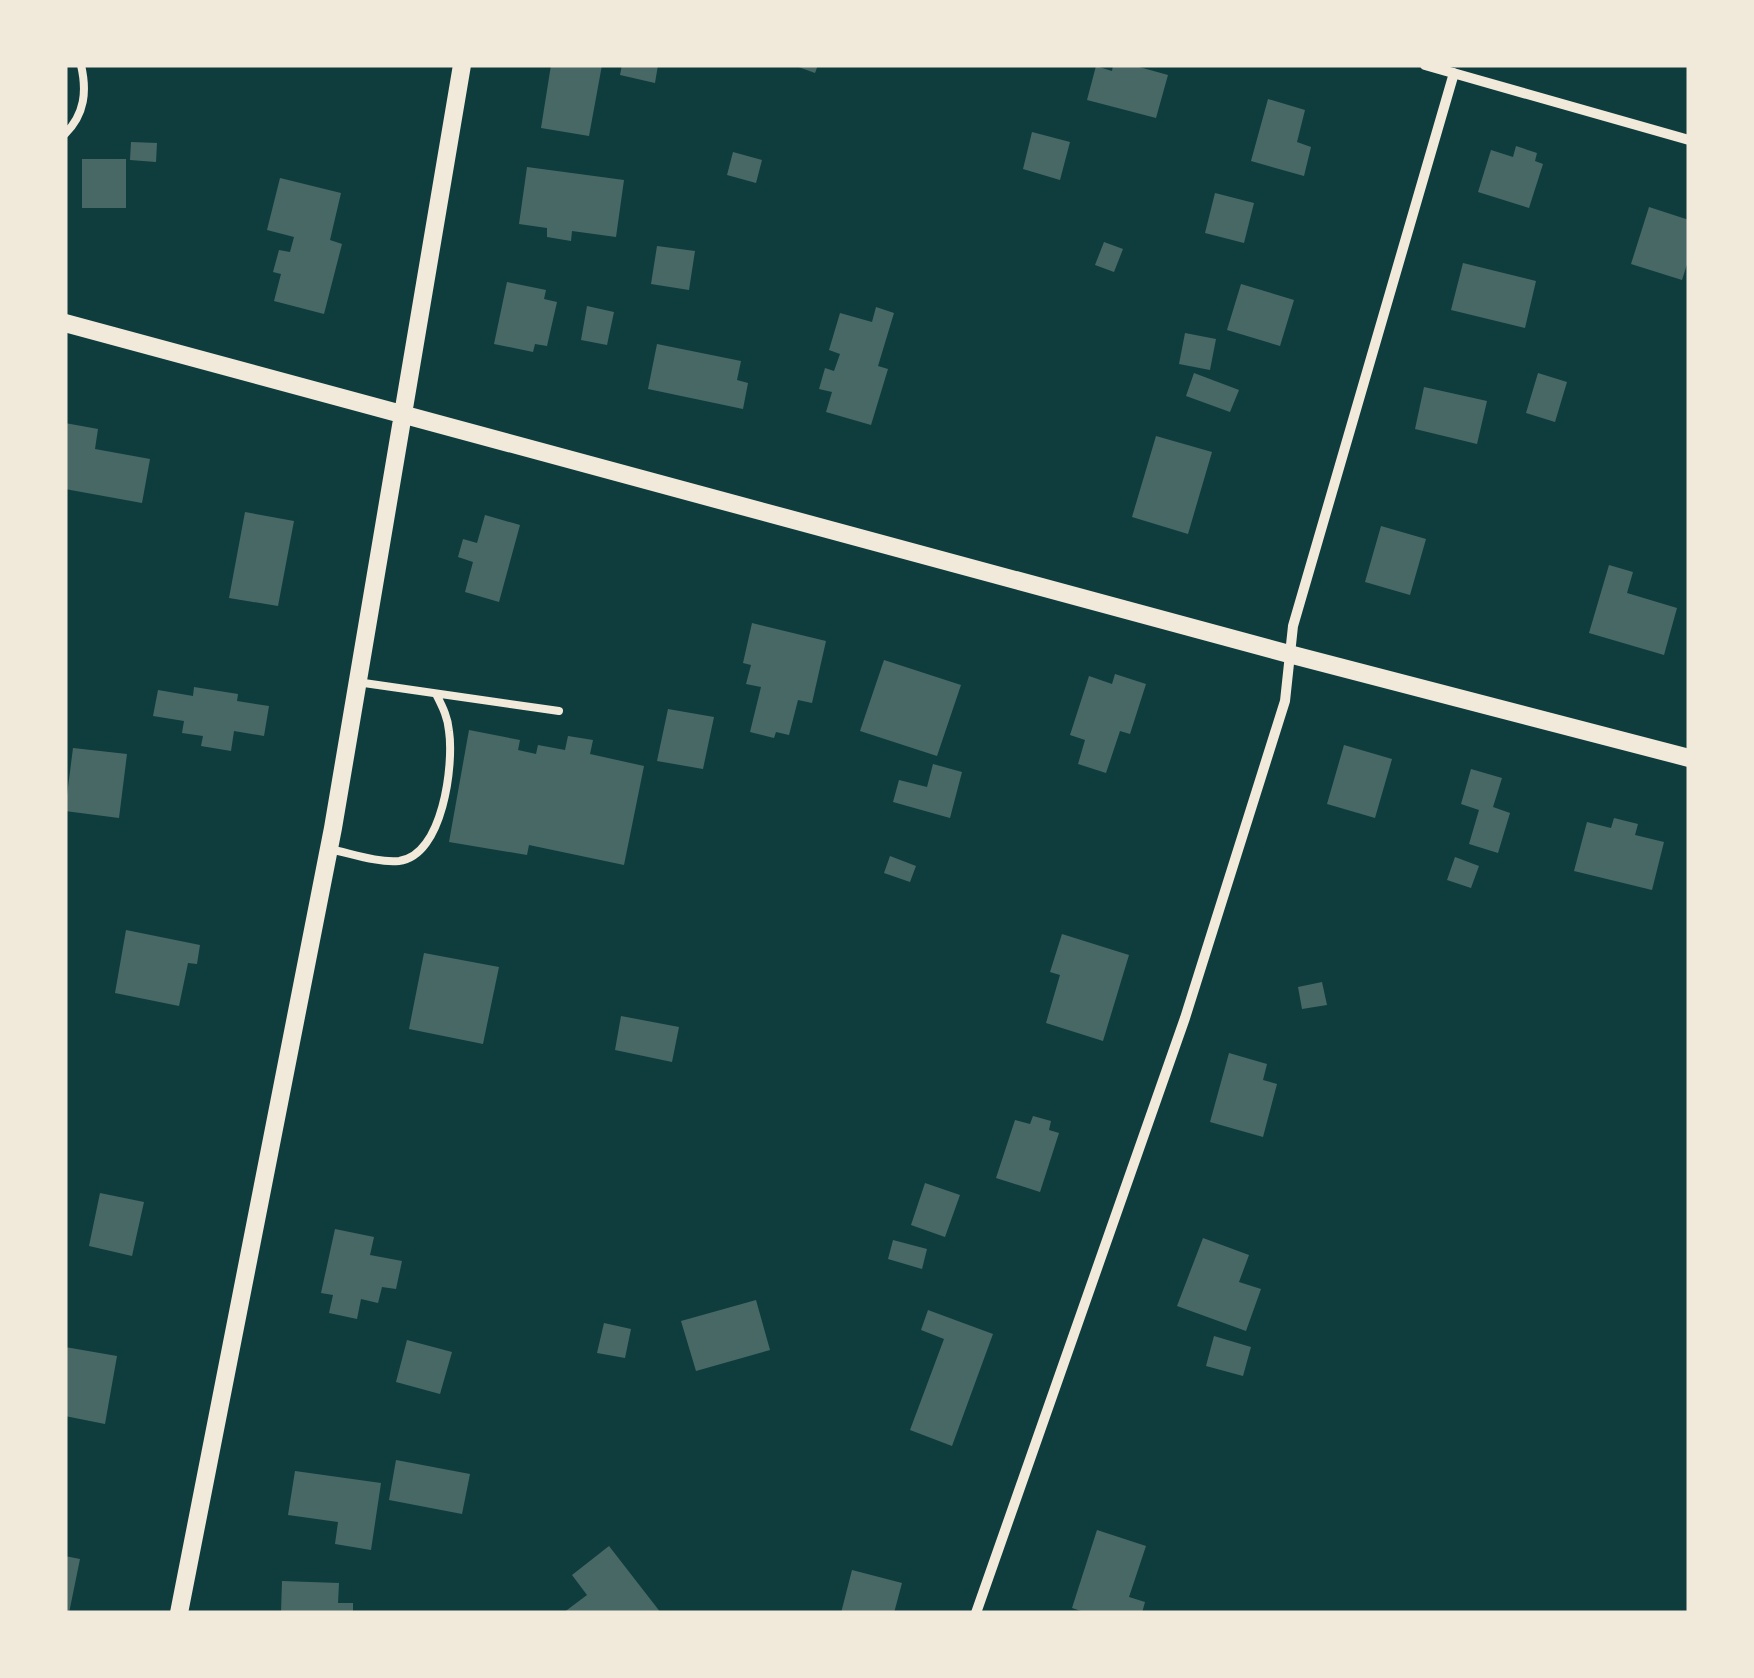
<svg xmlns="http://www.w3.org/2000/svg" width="1754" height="1678" font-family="'PT Sans Narrow',sans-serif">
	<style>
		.building { fill: #486865 }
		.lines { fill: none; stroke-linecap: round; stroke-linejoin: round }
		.service { stroke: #f1e9da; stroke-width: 8 }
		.minor { stroke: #f1e9da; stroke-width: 10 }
		.tertiary { stroke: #f1e9da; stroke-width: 18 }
	</style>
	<rect width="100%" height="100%" fill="#0f3d3e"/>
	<path class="building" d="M 551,65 L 602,65 L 589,136 L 541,128 Z
		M 622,65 L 658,65 L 655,83 L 620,75 Z
		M 793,65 L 818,65 L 815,73 Z
		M 1113,65 L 1132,65 L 1168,75 L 1156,118 L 1087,100 L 1096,66 L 1112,71 Z
		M 1268,99 L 1305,110 L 1297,142 L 1311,147 L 1304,176 L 1251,161 Z
		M 1032,132 L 1070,142 L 1060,180 L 1023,169 Z
		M 131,142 L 157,143 L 156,162 L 130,160 Z
		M 1516,146 L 1537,153 L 1535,161 L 1543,164 L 1529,208 L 1478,192 L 1491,150 L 1513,157 Z
		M 733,152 L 762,160 L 756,183 L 727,175 Z
		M 82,159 L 126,159 L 126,208 L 82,208 Z
		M 527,167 L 624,180 L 616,237 L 572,231 L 571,241 L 547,237 L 547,228 L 519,224 Z
		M 280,178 L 341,193 L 330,240 L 342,244 L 324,314 L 274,301 L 281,274 L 273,272 L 279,250 L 290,252 L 294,237 L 267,230 Z
		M 1215,193 L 1254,203 L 1244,243 L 1205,233 Z
		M 1649,207 L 1689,220 L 1689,258 L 1682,280 L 1631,264 Z
		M 1104,242 L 1123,249 L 1114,272 L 1095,265 Z
		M 657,246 L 695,251 L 689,290 L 651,284 Z
		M 1463,263 L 1536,281 L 1525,328 L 1451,310 Z
		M 507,282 L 546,290 L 544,299 L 557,302 L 547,346 L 535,344 L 533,352 L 494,344 Z
		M 1241,284 L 1294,300 L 1280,346 L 1227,330 Z
		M 587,306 L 614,312 L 607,345 L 581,340 Z
		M 876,307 L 894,313 L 878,366 L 888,369 L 871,425 L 826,412 L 832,392 L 819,389 L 825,368 L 834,371 L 840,354 L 829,350 L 840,313 L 872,322 Z
		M 1185,333 L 1216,339 L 1210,370 L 1179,364 Z
		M 657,344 L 741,361 L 737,380 L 748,383 L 743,409 L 648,389 Z
		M 1194,373 L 1239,390 L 1230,412 L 1186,396 Z
		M 1538,373 L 1567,382 L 1555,422 L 1526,413 Z
		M 1424,387 L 1487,401 L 1477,444 L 1415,429 Z
		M 65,423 L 98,429 L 95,449 L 150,459 L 142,503 L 65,489 Z
		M 1156,436 L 1212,452 L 1188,534 L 1132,517 Z
		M 245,512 L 294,521 L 278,606 L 229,598 Z
		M 485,515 L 520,525 L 499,602 L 465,592 L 473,562 L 458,557 L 463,539 L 477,543 Z
		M 1381,526 L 1426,539 L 1410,595 L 1365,582 Z
		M 1609,565 L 1633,572 L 1627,593 L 1677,608 L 1664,655 L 1589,633 Z
		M 752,623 L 826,641 L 812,703 L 798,700 L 789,735 L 776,732 L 774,738 L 750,732 L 761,687 L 746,684 L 751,665 L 743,663 Z
		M 884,660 L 961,685 L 937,756 L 860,731 Z
		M 1115,674 L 1146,684 L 1130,734 L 1120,731 L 1106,773 L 1078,764 L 1085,740 L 1070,735 L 1089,676 L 1112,684 Z
		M 194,687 L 238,694 L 237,701 L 269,706 L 264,736 L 234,731 L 231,751 L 201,746 L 203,736 L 182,733 L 184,721 L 153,716 L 158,690 L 193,696 Z
		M 668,709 L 714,717 L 703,769 L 657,761 Z
		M 469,730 L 520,740 L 518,750 L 536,754 L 538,745 L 565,750 L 568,736 L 593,740 L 590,754 L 644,766 L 624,865 L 529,845 L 527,855 L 449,842 Z
		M 1344,745 L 1392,759 L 1375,818 L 1327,804 Z
		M 73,748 L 127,754 L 119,818 L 65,811 Z
		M 933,764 L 962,772 L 950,818 L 893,802 L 899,780 L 927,787 Z
		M 1471,769 L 1502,778 L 1493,807 L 1510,813 L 1498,853 L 1469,844 L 1479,810 L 1461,804 Z
		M 1614,818 L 1638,824 L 1635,835 L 1664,842 L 1652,890 L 1574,871 L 1587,822 L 1611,828 Z
		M 890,856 L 916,866 L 910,882 L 884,873 Z
		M 1455,857 L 1479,866 L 1471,888 L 1447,880 Z
		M 126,930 L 200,945 L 197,964 L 188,963 L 179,1006 L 115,993 Z
		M 1062,934 L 1129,955 L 1103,1041 L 1046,1023 L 1060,975 L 1050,972 Z
		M 424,953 L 499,967 L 483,1044 L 409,1029 Z
		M 1322,982 L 1327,1005 L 1302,1009 L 1298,987 Z
		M 621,1016 L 679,1027 L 672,1062 L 615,1050 Z
		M 1229,1053 L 1267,1064 L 1263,1080 L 1277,1084 L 1263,1137 L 1210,1122 Z
		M 1033,1116 L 1051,1121 L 1049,1130 L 1059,1133 L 1040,1192 L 996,1178 L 1015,1120 L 1030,1124 Z
		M 925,1183 L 960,1195 L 945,1237 L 911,1225 Z
		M 100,1193 L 144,1202 L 132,1256 L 89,1246 Z
		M 335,1229 L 374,1237 L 370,1255 L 402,1261 L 396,1289 L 382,1287 L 378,1303 L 361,1299 L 357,1319 L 329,1313 L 333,1295 L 321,1293 Z
		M 1203,1238 L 1249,1255 L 1239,1282 L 1261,1289 L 1246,1331 L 1177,1306 Z
		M 893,1240 L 927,1249 L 922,1269 L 888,1259 Z
		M 756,1300 L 770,1350 L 696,1371 L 681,1321 Z
		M 928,1310 L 993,1334 L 952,1446 L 910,1430 L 944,1339 L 921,1330 Z
		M 604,1323 L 631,1329 L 625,1358 L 597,1353 Z
		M 1214,1336 L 1251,1347 L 1243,1376 L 1206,1366 Z
		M 407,1340 L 452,1352 L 440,1394 L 396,1382 Z
		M 65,1347 L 117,1356 L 105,1424 L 65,1416 Z
		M 396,1460 L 470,1474 L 462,1514 L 389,1500 Z
		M 295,1471 L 381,1483 L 371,1550 L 335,1544 L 338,1522 L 288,1515 Z
		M 1097,1530 L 1146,1546 L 1129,1597 L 1145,1602 L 1142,1613 L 1087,1613 L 1072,1608 Z
		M 609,1546 L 661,1613 L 563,1613 L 587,1595 L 572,1575 Z
		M 65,1556 L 80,1559 L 69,1613 L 65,1613 Z
		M 852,1570 L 902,1583 L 894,1613 L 841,1613 Z
		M 282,1581 L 339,1583 L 338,1603 L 353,1603 L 353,1613 L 281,1613 Z"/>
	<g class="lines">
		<path class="service" d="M 65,134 C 85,114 87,91 81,65
			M 357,682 L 559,711
			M 329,849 C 350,853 377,863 399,861 C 443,856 454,764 449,731 C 448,717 442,706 436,694"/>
		<path class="minor" d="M 1425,65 L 1689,140
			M 976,1613 L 1185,1018 L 1285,701 L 1293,626 L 1454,73"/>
		<path class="tertiary" d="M 65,323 L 1289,654 L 1689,758
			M 179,1613 L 333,828 L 462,65"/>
	</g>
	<rect width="1754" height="1678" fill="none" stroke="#f1e9da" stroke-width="135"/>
</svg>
